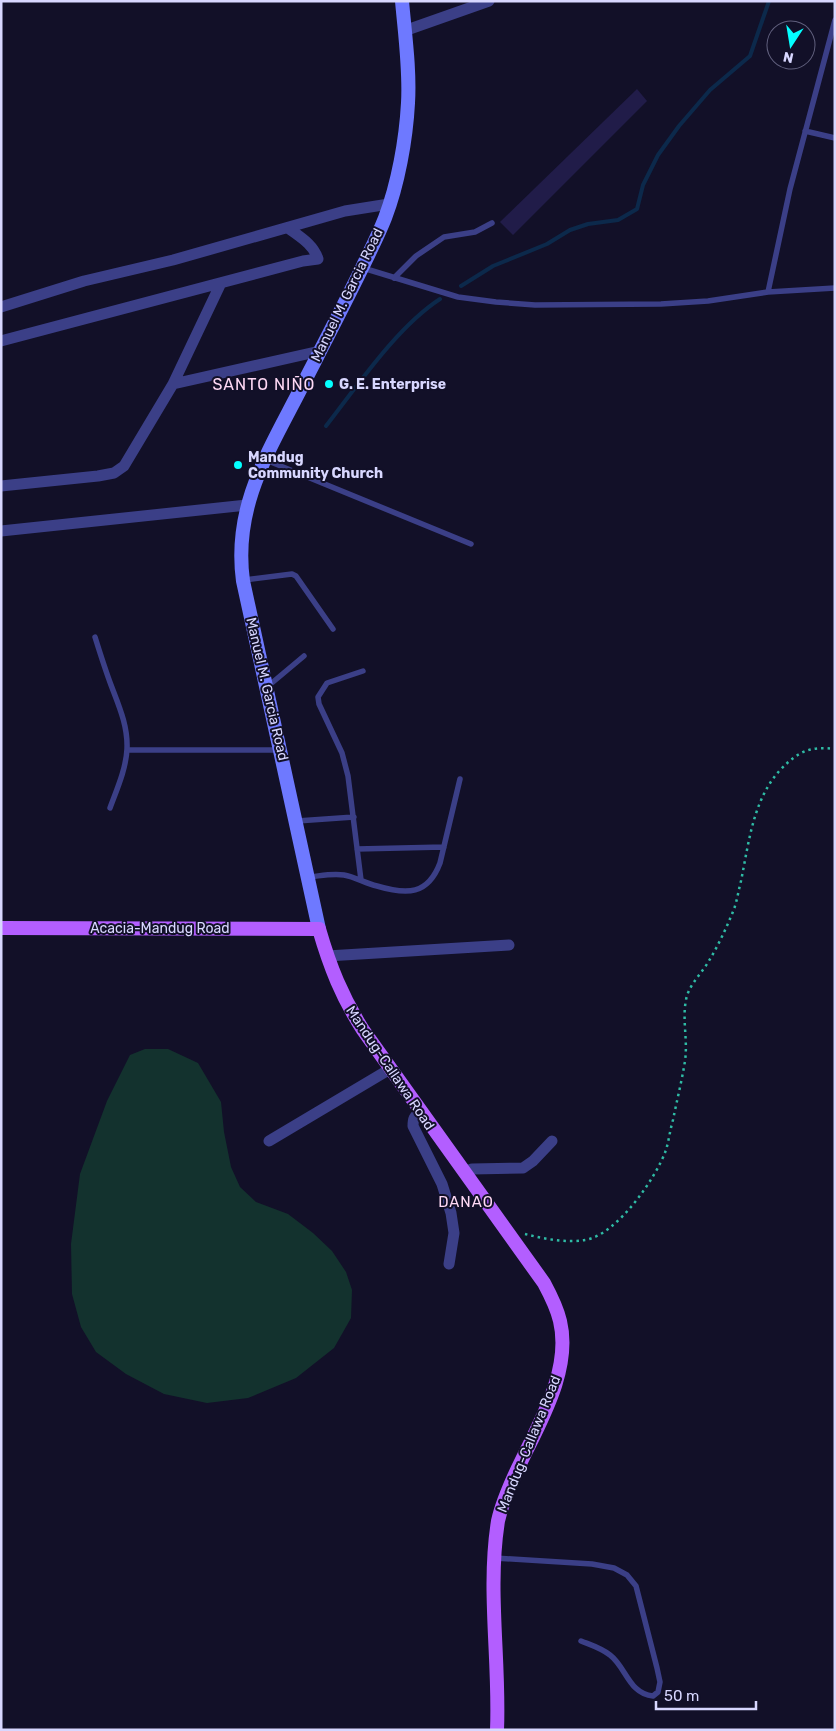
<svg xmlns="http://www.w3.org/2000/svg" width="836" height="1731" font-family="Rubik,sans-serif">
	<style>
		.green { fill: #13322e }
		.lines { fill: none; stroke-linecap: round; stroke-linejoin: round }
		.stream { stroke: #0c294b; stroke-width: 4 }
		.building { fill: #211c49 }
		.path { stroke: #2fbba5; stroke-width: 2.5; stroke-dasharray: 2.5 4; stroke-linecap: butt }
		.service { stroke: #3b3f87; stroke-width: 5.5 }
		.minor { stroke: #3b3f87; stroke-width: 11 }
		.secondary { stroke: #6e79ff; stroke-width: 14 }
		.primary { stroke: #b35eff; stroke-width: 14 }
		.poi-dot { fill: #03ffff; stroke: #121028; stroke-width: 2 }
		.labels { text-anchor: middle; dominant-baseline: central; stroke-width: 4; stroke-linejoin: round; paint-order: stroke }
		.street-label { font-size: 14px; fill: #d8d7ff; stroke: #121028 }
		.poi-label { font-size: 14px; font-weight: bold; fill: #d8d7ff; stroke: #121028; text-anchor: start }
		.neighbourhood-label { font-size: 15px; letter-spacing: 1px; fill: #ffd9f5; stroke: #121028 }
		.quarter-label { font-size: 16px; letter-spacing: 1px; fill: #ffd9f5; stroke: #121028 }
	</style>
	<rect width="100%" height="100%" fill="#121028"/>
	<path class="green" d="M 145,1049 L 168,1049 L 198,1063 L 221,1102 L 224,1132 L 231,1167 L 240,1187 L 256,1202 L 288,1214 L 313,1233 L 332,1251 L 346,1272 L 352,1290 L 351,1318 L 334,1348 L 296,1378 L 248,1398 L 207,1403 L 164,1394 L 126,1374 L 96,1352 L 81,1327 L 72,1294 L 71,1244 L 80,1174 L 107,1101 L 130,1055 Z"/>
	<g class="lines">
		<path class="stream" d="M 461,286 L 493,266 L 547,244 L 570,230 L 588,224 L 618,220 L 637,209 L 643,185 L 658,155 L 679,126 L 710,90 L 750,56 L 769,1
			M 326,426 C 358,385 397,327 440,299"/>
	</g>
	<path class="building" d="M 637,89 L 647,101 L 513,235 L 500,222 Z"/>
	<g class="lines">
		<path class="path" d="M 525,1234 C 544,1239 566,1243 585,1240 C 617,1235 656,1178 666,1150 C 669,1140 670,1130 673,1120 C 677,1100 682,1080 685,1061 C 688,1040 682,1020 686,1000 C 688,987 699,976 707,964 C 717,948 725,931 732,914 C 737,903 738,892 741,881 C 749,842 753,799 781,769 C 799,751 810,746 835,749"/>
		<path class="service" d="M 805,131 L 835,138
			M 363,268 L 458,297 L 496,302 L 535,305 L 661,304 L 708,301 L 768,292 L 835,288
			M 394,278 L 416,256 L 444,237 L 475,232 L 492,223
			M 768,292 L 790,189 L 835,20
			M 266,460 L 471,544
			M 244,580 L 292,574 L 296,576 L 333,629
			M 95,637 C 100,653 105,669 111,685 C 119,706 128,726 127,749 C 126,769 117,789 110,808
			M 267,687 L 304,656
			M 127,750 L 279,750
			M 297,821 L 354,817
			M 357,849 L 444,847
			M 309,877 C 320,876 332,873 344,875 C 355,877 365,883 377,886 C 407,895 428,895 440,863 L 460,779
			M 361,880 L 348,776 L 342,753 L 319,704 L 318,697 L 327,683 L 363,671
			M 495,1558 L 592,1564 L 614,1568 L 627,1575 L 636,1586 L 657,1668 L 660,1682 L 658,1692 L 653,1696 C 629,1694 626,1667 610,1655 C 601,1648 591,1645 581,1641"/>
		<path class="minor" d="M 404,31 L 489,1
			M 1,307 L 84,281 L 173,260 L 345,211 L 389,204
			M 1,341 L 303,261 L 318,259 C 313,244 300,237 288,228
			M 173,384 L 221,283
			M 1,486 L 98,476 L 114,473 L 124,466 L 173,384 L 320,351
			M 1,531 L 247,505
			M 327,956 L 509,945
			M 420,1112 C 414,1116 413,1119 413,1126 L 442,1184 L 451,1213 L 454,1233 L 449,1264
			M 269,1141 L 390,1069
			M 464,1172 L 472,1169 L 523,1168 L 533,1161 L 552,1141"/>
		<path class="secondary" d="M 319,929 L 243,581 C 233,508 267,454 299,392 C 320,351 341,311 361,270 C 369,253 378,236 385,218 C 398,184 406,140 408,103 C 410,70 405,35 402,1"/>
		<path class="primary" d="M 1,928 L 319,929 C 330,967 342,997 363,1030 L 544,1283 C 551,1296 557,1308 560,1321 C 572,1371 538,1425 518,1468 C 510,1485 502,1503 498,1521 C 487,1590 500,1661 497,1730"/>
	</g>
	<g class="poi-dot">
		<circle cx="329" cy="384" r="5"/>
		<circle cx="238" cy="465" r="5"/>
	</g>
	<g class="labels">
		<g class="street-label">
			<text transform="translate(347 295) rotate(-64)">Manuel M. Garcia Road</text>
			<text transform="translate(267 689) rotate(77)">Manuel M. Garcia Road</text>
			<text x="160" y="928">Acacia-Mandug Road</text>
			<text transform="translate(390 1068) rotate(56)">Mandug-Callawa Road</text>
			<text transform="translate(529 1444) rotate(-68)">Mandug-Callawa Road</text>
		</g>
		<g class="poi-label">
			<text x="339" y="384">G. E. Enterprise</text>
			<text x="248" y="457">Mandug<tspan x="248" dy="16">Community Church</tspan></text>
		</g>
		<g class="neighbourhood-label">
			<text x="466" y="1202">DANAO</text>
		</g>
		<g class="quarter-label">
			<text x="264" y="384">SANTO NIÑO</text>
		</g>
	</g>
	<rect width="836" height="1731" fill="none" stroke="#d8d7ff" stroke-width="5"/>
	<g transform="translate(791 45) rotate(192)"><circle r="24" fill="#121028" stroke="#61607e"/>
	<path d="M0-4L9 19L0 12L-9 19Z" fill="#03ffff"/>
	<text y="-8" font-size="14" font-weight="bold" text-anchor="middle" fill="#d8d7ff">N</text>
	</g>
	<path d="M656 1701v8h100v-8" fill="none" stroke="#d8d7ff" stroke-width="2.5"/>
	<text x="664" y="1701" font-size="15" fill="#d8d7ff" stroke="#121028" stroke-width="4" paint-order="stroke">50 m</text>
</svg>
